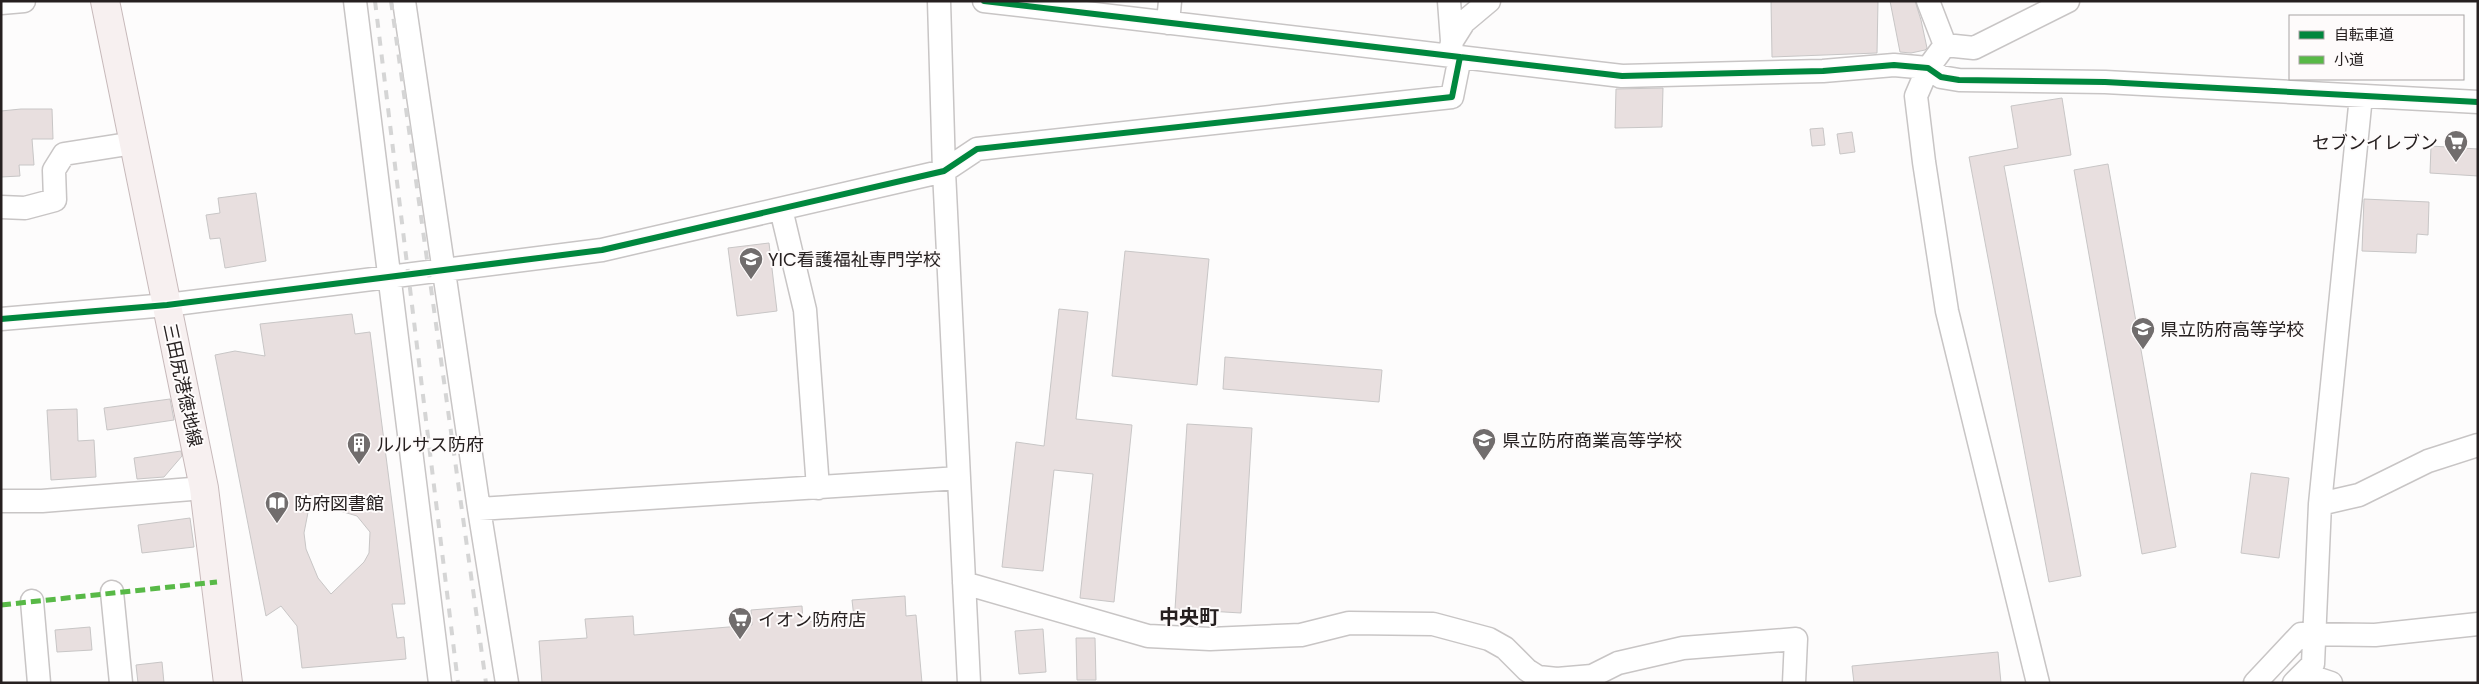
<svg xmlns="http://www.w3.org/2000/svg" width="2479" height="684" font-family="Poppins,'Noto Sans JP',sans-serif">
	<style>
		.building { fill: #e8dfdf; stroke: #c8c6c6; fill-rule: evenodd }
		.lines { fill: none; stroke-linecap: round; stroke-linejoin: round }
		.minor-casing { stroke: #c8c5c5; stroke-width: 25 }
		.major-casing { stroke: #c7b9ba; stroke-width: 30 }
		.minor { stroke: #fff; stroke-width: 22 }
		.major { stroke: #f7f0f0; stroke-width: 28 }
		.rail { stroke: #d5d5d5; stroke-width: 4; stroke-dasharray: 9 9; stroke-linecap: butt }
		.quiet { stroke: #58b947; stroke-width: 5; stroke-dasharray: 10 5; stroke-linecap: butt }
		.cycleway-casing { stroke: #fefbfb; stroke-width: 9 }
		.cycleway { stroke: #00873e; stroke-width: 6 }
		.labels { text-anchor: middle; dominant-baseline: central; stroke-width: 4; stroke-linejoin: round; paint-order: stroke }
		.poi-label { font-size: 18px; fill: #262020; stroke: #fefbfb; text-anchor: start }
		.street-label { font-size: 18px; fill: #262020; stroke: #fefbfb }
		.quarter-label { font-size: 20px; font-weight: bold; fill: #262020; stroke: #fefbfb }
	</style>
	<rect width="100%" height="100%" fill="#fdfcfc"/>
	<path class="building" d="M 1771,1 L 1878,1 L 1877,53 L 1772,57 Z
		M 1890,1 L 1915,1 L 1921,20 L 1927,48 L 1925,50 L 1911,53 L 1900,52 Z
		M 1663,88 L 1662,127 L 1615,128 L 1616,89 Z
		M 2062,98 L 2071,155 L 2004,166 L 2081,576 L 2049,582 L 1969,157 L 2018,148 L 2011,106 Z
		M 21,109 L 52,109 L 53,139 L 32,139 L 34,165 L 19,165 L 20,176 L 1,177 L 1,111 Z
		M 1823,128 L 1825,145 L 1812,146 L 1810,129 Z
		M 1852,132 L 1855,152 L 1840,154 L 1837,134 Z
		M 2431,146 L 2478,149 L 2478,176 L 2430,173 Z
		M 2108,164 L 2176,547 L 2142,554 L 2074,170 Z
		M 256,193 L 266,261 L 225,268 L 220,238 L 210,239 L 206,215 L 220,213 L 218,198 Z
		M 2364,199 L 2429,202 L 2428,235 L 2417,234 L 2416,253 L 2362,251 Z
		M 769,243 L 777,311 L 737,316 L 728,248 Z
		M 1125,251 L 1209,259 L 1197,385 L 1112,376 Z
		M 1059,309 L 1088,312 L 1076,419 L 1132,425 L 1114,602 L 1080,598 L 1093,474 L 1054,470 L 1043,571 L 1002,567 L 1016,442 L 1044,446 Z
		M 352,314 L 355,334 L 370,332 L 405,604 L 392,604 L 397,638 L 404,637 L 406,659 L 302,668 L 297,626 L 281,606 L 266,616 L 215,355 L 235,351 L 265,356 L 260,324 ZM 310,502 L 357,516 L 370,532 L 369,553 L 364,562 L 331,594 L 318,578 L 306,549 L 304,533 Z
		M 1225,357 L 1382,370 L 1379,402 L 1223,389 Z
		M 170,399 L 174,420 L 107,430 L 104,408 Z
		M 77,409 L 78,441 L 94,440 L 96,477 L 51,480 L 47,410 Z
		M 1187,424 L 1252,428 L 1241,613 L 1175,609 Z
		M 181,451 L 182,456 L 164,477 L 137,479 L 134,458 Z
		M 2251,473 L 2289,478 L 2279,558 L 2241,553 Z
		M 190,518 L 194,547 L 142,553 L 138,525 Z
		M 905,596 L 906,616 L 916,615 L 922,683 L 542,683 L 539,641 L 587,638 L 585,619 L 633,616 L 634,635 L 752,625 L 751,610 L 802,606 L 803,622 L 854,618 L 852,600 Z
		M 90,627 L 92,650 L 57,652 L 55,630 Z
		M 1043,629 L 1046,672 L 1019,674 L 1015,631 Z
		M 1076,638 L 1095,638 L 1096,680 L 1077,680 Z
		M 1998,652 L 2001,683 L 1854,683 L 1852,666 Z
		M 162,662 L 164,683 L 138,683 L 136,665 Z"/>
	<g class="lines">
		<g class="minor-casing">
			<path id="minor" d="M 355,1 L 440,683
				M 404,1 L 479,509 L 507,683
				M 939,1 L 944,171 L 969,683
				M 984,1 L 1622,76 L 1823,71 L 1894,65 L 1928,68 L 1941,77 L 1959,80 L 2105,82 L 2478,102
				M 1449,1 L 1452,41 L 1450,56
				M 1928,1 L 1945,45 L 1928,68 L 1916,96 L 1924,162 L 1947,311 L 2038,683
				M 1,3 L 24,1
				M 1168,23 L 1170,1
				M 1452,41 L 1464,22 L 1489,1
				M 1945,45 L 1974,48 L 2068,1
				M 1,207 L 25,208 L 55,200 L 54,170 L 64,154 L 134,143
				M 781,209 L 805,310 L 818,488
				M 1,319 L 167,305 L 602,250 L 944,171 L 977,149 L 1452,97 L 1460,57
				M 1,501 L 42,501 L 204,488
				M 2320,504 L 2359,495 L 2428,461 L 2478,445
				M 479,509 L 959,478
				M 964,583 L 1148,636 L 1210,639 L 1301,635 L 1349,623 L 1433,624 L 1489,639 L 1505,648 L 1527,670 L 1538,677 L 1557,679 L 1592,676 L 1618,663 L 1683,648 L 1796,639 L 1794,683
				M 112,592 L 121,683
				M 32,601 L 39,683
				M 2304,674 L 2331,683
				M 2255,683 L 2301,634 L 2375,635 L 2478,624
				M 2294,683 L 2313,664 L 2320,504 L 2361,96"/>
		</g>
		<g class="major-casing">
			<path id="major" d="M 105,1 L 204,488 L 228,683"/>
		</g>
		<use href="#minor" class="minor"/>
		<use href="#major" class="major"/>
		<path class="rail" d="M 375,1 L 458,683
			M 391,1 L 486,683"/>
		<path class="quiet" d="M 1,605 L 217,582"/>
		<g class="cycleway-casing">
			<path id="cycleway" d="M 984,1 L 1622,76 L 1823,71 L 1894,65 L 1928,68 L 1941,77 L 1959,80 L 2105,82 L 2478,102
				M 1,319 L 167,305 L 602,250 L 944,171 L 977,149 L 1452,97 L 1460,57"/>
		</g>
		<use href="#cycleway" class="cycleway"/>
	</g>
	<defs>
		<g id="supermarket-pin" transform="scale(1.25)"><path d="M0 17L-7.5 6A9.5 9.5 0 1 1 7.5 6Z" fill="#716d6d" stroke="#fefbfb"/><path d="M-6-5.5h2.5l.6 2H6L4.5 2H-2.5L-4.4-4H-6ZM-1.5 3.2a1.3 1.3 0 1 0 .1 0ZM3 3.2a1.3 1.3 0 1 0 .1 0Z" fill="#fff"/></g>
		<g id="university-pin" transform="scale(1.25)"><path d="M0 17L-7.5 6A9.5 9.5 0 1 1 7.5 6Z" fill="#716d6d" stroke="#fefbfb"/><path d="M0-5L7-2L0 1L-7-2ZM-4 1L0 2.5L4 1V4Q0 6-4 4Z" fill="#fff"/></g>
		<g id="school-pin" transform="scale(1.25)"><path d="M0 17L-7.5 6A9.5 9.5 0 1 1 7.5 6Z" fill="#716d6d" stroke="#fefbfb"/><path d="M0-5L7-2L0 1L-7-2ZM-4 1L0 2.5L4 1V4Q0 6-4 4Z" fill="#fff"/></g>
		<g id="building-pin" transform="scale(1.25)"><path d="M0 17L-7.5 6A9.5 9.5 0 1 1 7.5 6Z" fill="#716d6d" stroke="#fefbfb"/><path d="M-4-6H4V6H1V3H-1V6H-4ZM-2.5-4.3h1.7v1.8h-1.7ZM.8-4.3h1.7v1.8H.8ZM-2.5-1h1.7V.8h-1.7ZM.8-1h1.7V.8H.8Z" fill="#fff"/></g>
		<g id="library-pin" transform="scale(1.25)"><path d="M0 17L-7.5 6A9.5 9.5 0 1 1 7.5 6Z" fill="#716d6d" stroke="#fefbfb"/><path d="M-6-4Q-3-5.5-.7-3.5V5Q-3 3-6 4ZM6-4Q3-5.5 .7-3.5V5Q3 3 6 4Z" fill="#fff"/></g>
	</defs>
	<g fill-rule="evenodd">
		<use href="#supermarket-pin" x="2456" y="142"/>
		<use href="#university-pin" x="751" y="259"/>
		<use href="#school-pin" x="2143" y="329"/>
		<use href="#school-pin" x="1484" y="440"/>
		<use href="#building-pin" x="359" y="444"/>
		<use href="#library-pin" x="277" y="503"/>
		<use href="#supermarket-pin" x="740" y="619"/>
	</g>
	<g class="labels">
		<g class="poi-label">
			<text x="2438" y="142" text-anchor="end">セブンイレブン</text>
			<text x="768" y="259">YIC看護福祉専門学校</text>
			<text x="2160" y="329">県立防府高等学校</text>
			<text x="1502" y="440">県立防府商業高等学校</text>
			<text x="376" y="444">ルルサス防府</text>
			<text x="294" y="503">防府図書館</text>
			<text x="758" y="619">イオン防府店</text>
		</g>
		<g class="street-label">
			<text transform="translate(183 385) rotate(78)">三田尻港徳地線</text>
		</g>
		<g class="quarter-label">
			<text x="1189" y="617">中央町</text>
		</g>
	</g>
	<rect width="2479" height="684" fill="none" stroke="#262020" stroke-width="5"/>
	<rect x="2289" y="15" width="175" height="65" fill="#fefbfb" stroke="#a8a3a3"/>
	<rect x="2299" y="31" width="25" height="8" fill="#00873e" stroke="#a8a3a3"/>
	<text x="2334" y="40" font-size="15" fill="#262020">自転車道</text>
	<rect x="2299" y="56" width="25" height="8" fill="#58b947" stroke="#a8a3a3"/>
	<text x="2334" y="65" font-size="15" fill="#262020">小道</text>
</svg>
